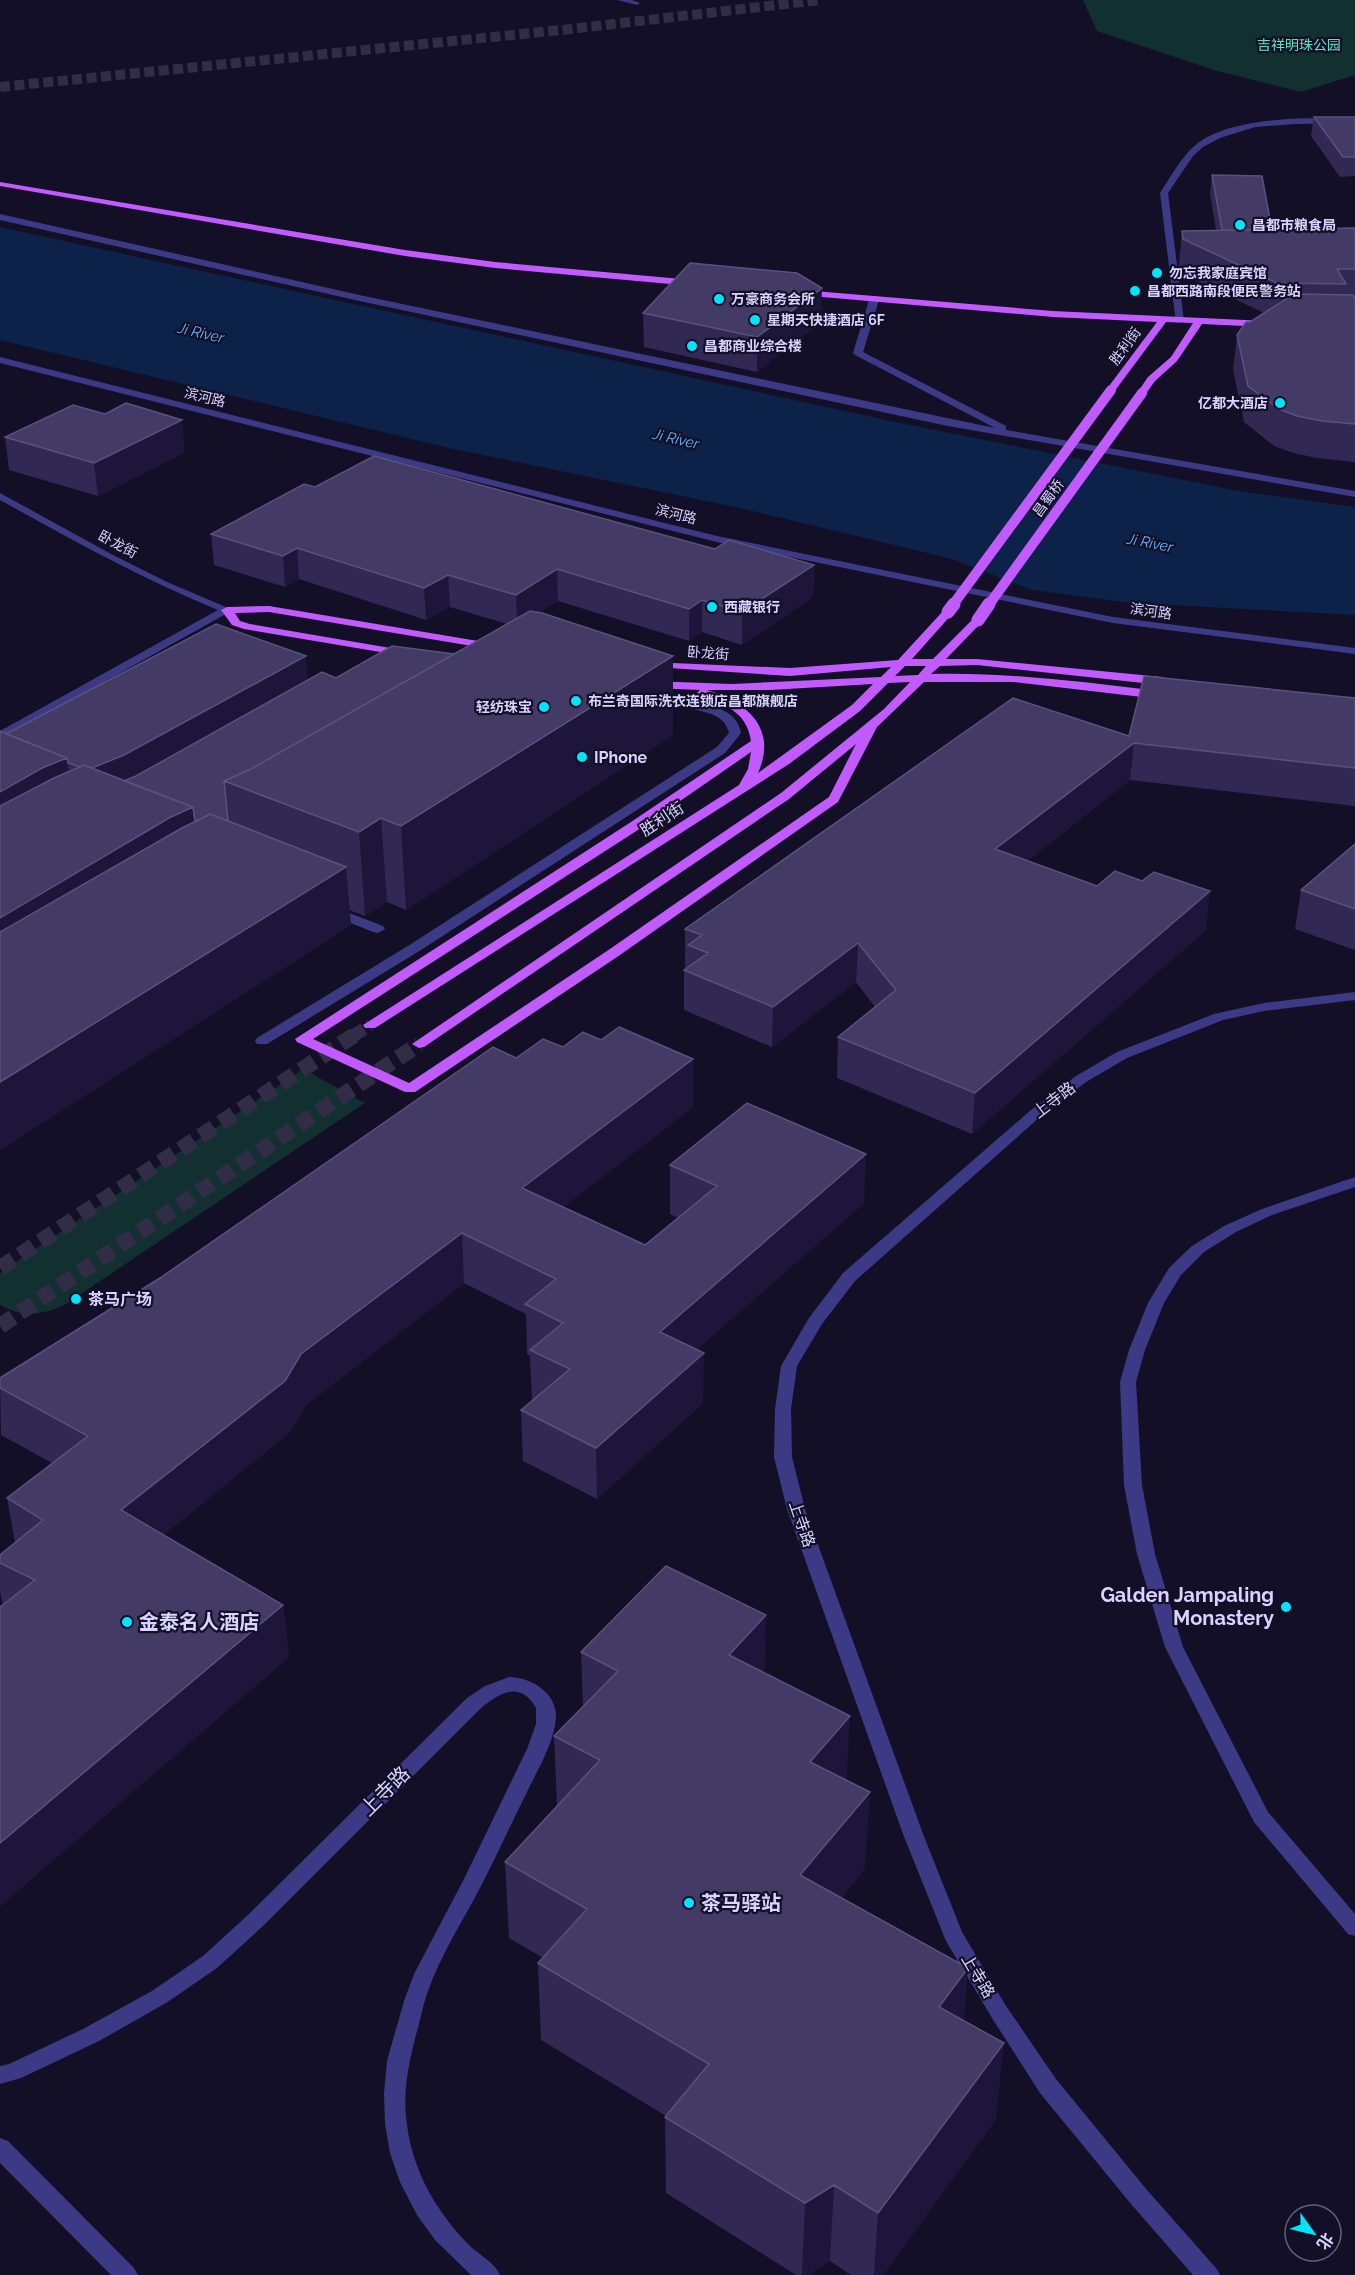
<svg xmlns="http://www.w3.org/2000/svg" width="1355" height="2275" font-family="Raleway,'Noto Sans SC',sans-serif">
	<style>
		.green { fill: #12302f }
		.water { fill: #0c2248 }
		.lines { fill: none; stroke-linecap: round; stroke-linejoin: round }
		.major-tunnel-far1 { stroke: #312d47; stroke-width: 13; stroke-dasharray: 13 6; stroke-linecap: butt }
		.major-tunnel { stroke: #312d47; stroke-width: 16; stroke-dasharray: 16 8; stroke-linecap: butt }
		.highway-tunnel { stroke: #312d47; stroke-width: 10; stroke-dasharray: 10 4.5; stroke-linecap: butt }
		.minor { fill: #3d3a85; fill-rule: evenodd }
		.major { fill: #c25bff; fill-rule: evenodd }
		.major-bridge-far1 { stroke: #c25bff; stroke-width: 10 }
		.major-bridge { stroke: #c25bff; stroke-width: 13 }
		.wall { fill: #312854 }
		.shaded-wall { fill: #1d163a }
		.building { fill: #433a66; stroke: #5a527e; stroke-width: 1.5 }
		.poi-dot { fill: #00e5ff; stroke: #130f26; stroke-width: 2 }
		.labels { text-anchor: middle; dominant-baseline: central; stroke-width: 4.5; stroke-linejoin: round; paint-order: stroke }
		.far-park-label { font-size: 14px; fill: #5fe0c0; stroke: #130f26 }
		.far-poi-label { font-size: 14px; font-weight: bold; fill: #d9d4ff; stroke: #130f26; text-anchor: start }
		.far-street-label { font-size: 14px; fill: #d9d4ff; stroke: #130f26 }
		.far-water-label { font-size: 15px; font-style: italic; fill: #62b6ff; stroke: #130f26 }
		.poi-label { font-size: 16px; font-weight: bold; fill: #d9d4ff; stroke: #130f26; text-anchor: start }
		.street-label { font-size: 16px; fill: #d9d4ff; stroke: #130f26 }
		.near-poi-label { font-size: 20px; font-weight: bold; fill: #d9d4ff; stroke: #130f26; text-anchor: start }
		.near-street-label { font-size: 20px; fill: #d9d4ff; stroke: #130f26 }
	</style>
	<rect width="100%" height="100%" fill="#130f26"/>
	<path class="green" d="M 1083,0 L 1355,0 L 1355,75 L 1301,92 L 1214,70 L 1097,31 Z
		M 303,1069 L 365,1103 L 66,1304 C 45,1315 21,1318 0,1305 L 0,1273 L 4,1270 Z"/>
	<path class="water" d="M 0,227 L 891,421 L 1239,491 L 1355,507 L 1355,615 L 1132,603 L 1032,590 L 952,559 L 740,508 L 449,448 L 0,340 Z"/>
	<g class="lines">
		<path class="major-tunnel-far1" d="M 353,1036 L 370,1025"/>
		<path class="major-tunnel" d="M 0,1268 L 356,1034
			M 0,1326 L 419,1044"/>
		<path class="highway-tunnel" d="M 0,87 L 571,29 L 819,0"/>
		<path class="minor" d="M 617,0 L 632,0 L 640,3 L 637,5 Z
			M 1316,118 L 1355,119 L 1355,123 L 1295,124 L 1255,127 L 1220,138 L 1203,147 L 1193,156 L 1168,193 L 1184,321 L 1176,323 L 1160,193 C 1170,178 1179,161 1192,148 C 1220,121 1279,119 1316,118 Z
			M 0,214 L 364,296 L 995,428 L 855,355 L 853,353 L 869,300 L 874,297 L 879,300 L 863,352 L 1006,426 L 1006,430 L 1355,491 L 1355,497 L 948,426 L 364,302 L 0,220 Z
			M 0,357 L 717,536 L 1113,617 L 1355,648 L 1355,654 L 1113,623 L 717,542 L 0,363 Z
			M 0,493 L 113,555 L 167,582 L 233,610 L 0,740 L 0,731 L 218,610 C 142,579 72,540 0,500 Z
			M 697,702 C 716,707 737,711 741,733 L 725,753 L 421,950 L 267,1044 L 257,1044 L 255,1041 L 257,1038 L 411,944 L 717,747 L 729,733 C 725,715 708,713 693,709 L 693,703 Z
			M 331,906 L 383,926 L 385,929 L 378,933 L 373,932 L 326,913 L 324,910 Z
			M 1355,992 L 1355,1000 L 1264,1011 L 1223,1020 L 1127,1058 L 1086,1082 L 1041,1116 L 855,1281 L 822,1324 L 797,1366 L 791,1409 L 792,1457 L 805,1509 L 923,1834 L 962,1932 L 1006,2006 L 1056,2079 L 1147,2190 L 1216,2268 L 1220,2275 L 1193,2275 L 1131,2204 L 1040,2093 L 992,2018 L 946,1941 L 903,1834 L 787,1509 L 774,1457 L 775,1409 L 781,1366 L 809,1318 L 843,1273 L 1031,1110 L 1076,1076 L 1117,1052 L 1214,1014 L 1264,1003 Z
			M 1355,1177 L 1355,1187 L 1272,1215 L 1236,1232 L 1204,1252 L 1181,1275 L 1164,1303 L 1145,1350 L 1136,1382 L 1142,1485 L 1155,1554 L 1183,1647 L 1268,1812 L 1355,1914 L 1355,1936 L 1348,1934 L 1254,1822 L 1165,1647 L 1137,1554 L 1124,1485 L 1120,1382 L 1129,1350 L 1148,1303 L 1169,1268 L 1192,1246 L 1224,1226 L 1262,1209 Z
			M 509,1677 C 530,1677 556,1692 556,1716 C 555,1743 536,1772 525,1796 C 510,1826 496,1857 481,1886 C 463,1921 441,1954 428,1991 C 423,2004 421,2018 417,2031 C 409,2062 402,2092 407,2125 C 413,2172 437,2213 471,2247 C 481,2256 494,2262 500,2275 L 471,2275 L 435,2240 L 417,2215 L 400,2182 L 390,2153 L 385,2124 L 384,2093 L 387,2061 L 404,2001 L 414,1974 L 464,1879 L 527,1749 L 536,1724 L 536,1708 C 520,1680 500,1693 481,1708 L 263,1926 L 217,1968 L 166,2003 L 99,2041 L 21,2078 L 0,2084 L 0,2066 L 9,2064 L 83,2029 L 152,1991 L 203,1956 L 249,1914 L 467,1698 L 485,1686 Z
			M 0,2138 L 8,2141 L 134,2268 L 138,2275 L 111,2275 L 0,2163 Z"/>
		<path class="major" d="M 0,182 L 405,250 L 495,262 L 692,280 L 696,283 L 692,286 L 495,268 L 405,256 L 0,186 Z
			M 802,290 L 1053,311 L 1266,321 L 1271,324 L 1266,327 L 1202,324 L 1177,361 L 1155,381 L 1145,395 L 1142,396 L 1137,393 L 1148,377 L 1171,357 L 1193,323 L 1166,322 L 1114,392 L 1111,393 L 1106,390 L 1157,322 L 1053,317 L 799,295 L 799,291 Z
			M 269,606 L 490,643 L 496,646 L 490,649 L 269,612 L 235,613 L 240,621 L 250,624 L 408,651 L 408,655 L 404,656 L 244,629 L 232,625 L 221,610 L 227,607 Z
			M 948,609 L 952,610 L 952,614 L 912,659 L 933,659 L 974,618 L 978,617 L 984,620 L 982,622 L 946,659 L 977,659 L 1162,677 L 1168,681 L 1162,685 L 977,665 L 940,666 L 931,674 C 1008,672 1083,682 1159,691 L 1165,695 L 1159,699 L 1013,682 L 924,682 L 877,727 L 838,802 L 617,957 L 415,1092 L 405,1092 L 297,1042 L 295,1039 L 631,822 L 751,741 C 747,712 724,703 699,696 L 697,693 L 700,690 L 654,688 L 650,687 L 650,681 L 732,684 L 881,677 L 891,667 L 790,676 L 654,667 L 648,664 L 650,662 L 790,668 L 898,660 L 944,610 ZM 905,666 L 926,666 L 918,675 L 895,676 ZM 910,682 L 884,709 L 781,793 L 412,1044 L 419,1048 L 424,1047 L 789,799 L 856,744 L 829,797 L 607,951 L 409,1083 L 313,1039 L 641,828 L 751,752 L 748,769 L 739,785 L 363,1025 L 365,1028 L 375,1028 L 789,764 L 860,711 L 888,683 ZM 873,684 L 852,705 L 758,773 C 778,728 747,702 707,690 L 770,690 Z"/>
		<path class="major-bridge-far1" d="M 952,606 L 1111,390
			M 988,606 L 1142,393"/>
		<path class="major-bridge" d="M 948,612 L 954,604
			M 978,620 L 989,604"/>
	</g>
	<path class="wall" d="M 1314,117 L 1355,117 L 1355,176 L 1340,177 L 1311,136 Z
		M 1212,175 L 1272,230 L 1355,228 L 1355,462 L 1317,458 L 1293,453 L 1274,446 L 1244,422 L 1233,370 L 1237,335 L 1250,322 L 1264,313 L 1180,273 L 1179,264 L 1182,231 L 1216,230 L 1210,194 Z
		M 643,313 L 821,322 L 757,372 L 644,347 Z
		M 5,437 L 185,452 L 98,496 L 9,470 Z
		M 315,487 L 715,549 L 814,565 L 813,597 L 742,645 L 702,632 L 689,641 L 558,601 L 539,612 L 673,735 L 406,910 L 387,902 L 365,916 L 349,910 L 351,925 L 0,1150 L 0,731 L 6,734 L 308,680 L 336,678 L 454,654 L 507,624 L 450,607 L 426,620 L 299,579 L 285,587 L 214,565 L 211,534 Z
		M 1355,698 L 1355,806 L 1130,780 L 1027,861 L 1206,930 L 972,1134 L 837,1078 L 838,1037 L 875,1007 L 856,982 L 772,1047 L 684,1010 L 684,970 L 686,969 L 685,968 L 685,929 L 1129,736 Z
		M 1355,844 L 1355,950 L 1295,929 L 1301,890 Z
		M 601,1040 L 693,1059 L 693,1107 L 563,1207 L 645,1245 L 678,1218 L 670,1214 L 670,1165 L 864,1203 L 697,1349 L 703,1403 L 597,1499 L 523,1461 L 521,1410 L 532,1400 L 530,1356 L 527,1354 L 526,1314 L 464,1283 L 306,1405 L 290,1432 L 163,1535 L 283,1605 L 289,1657 L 0,1906 L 0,1607 L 3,1605 L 0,1592 L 0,1555 L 15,1543 L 7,1498 L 52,1463 L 1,1435 L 0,1378 L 516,1058 Z
		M 581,1652 L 765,1673 L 847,1781 L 865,1868 L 841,1898 L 964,2020 L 996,2119 L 883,2275 L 851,2275 L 830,2261 L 808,2275 L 796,2275 L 666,2193 L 665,2117 L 666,2116 L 541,2040 L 538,1963 L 543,1958 L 509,1938 L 505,1862 L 557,1806 L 554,1736 L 583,1707 Z"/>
	<path class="shaded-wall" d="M 822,288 L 821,322 L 757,372 L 757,337 Z
		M 182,420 L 185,452 L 98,496 L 94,463 Z
		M 297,548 L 299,579 L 285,587 L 283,556 Z
		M 814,565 L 813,597 L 742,645 L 742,612 Z
		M 557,569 L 558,601 L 517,627 L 516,595 Z
		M 448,575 L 450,607 L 426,620 L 424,588 Z
		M 702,600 L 702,632 L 689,641 L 689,609 Z
		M 306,656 L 309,692 L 123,795 L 87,770 Z
		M 673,656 L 673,735 L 406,910 L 401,826 Z
		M 1134,743 L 1130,780 L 992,888 L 995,849 Z
		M 67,758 L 75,814 L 0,854 L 0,792 L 42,768 Z
		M 193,807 L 199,864 L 0,982 L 0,918 L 169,818 Z
		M 381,818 L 387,902 L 365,916 L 359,832 Z
		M 346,867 L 351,925 L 0,1150 L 0,1082 Z
		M 1210,891 L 1206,930 L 972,1134 L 975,1093 Z
		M 858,943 L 856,982 L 772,1047 L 773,1007 Z
		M 693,1059 L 693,1107 L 524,1237 L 522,1188 Z
		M 866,1154 L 864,1203 L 660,1382 L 660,1332 Z
		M 462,1233 L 464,1283 L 306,1405 L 290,1432 L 129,1562 L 121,1510 L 301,1354 Z
		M 704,1353 L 703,1403 L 597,1499 L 596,1448 Z
		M 283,1605 L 289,1657 L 0,1906 L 0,1843 Z
		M 766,1615 L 764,1690 L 729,1655 Z
		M 850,1716 L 846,1791 L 810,1762 Z
		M 870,1792 L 865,1868 L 797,1951 L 800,1875 Z
		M 968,1968 L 962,2045 L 939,2007 Z
		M 1004,2043 L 996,2119 L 883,2275 L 874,2275 L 878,2213 Z
		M 834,2185 L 830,2261 L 808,2275 L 802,2275 L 805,2203 Z"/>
	<path class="building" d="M 1314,117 L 1355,117 L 1355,157 L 1343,157 Z
		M 1212,175 L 1262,176 L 1272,230 L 1222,230 Z
		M 1355,228 L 1355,269 L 1337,269 L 1346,284 L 1277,283 L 1183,239 L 1182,231 Z
		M 690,263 L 797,273 L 822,288 L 757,337 L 643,313 Z
		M 1294,294 L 1353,295 L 1355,299 L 1355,424 L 1322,421 L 1297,416 L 1279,409 L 1248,386 L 1237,335 L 1246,322 L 1250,322 Z
		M 126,403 L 182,420 L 94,463 L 5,437 L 73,405 L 105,414 Z
		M 374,456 L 715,549 L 729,540 L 814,565 L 742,612 L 702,600 L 689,609 L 557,569 L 516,595 L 448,575 L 424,588 L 297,548 L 283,556 L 211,534 L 304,484 L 315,487 Z
		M 530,611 L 542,613 L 673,656 L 401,826 L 381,818 L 359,832 L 224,781 L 249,770 Z
		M 216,624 L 306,656 L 124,755 L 92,768 L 84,765 L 80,767 L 68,763 L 67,758 L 6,734 Z
		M 392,646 L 454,654 L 249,770 L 224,781 L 228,821 L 210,814 L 195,822 L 193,807 L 124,781 L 136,776 L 322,672 L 336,678 Z
		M 1144,676 L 1355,698 L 1355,768 L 1134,743 L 995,849 L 1097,886 L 1115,871 L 1142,881 L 1154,872 L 1210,891 L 975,1093 L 838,1037 L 896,990 L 858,943 L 773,1007 L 684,970 L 708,953 L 688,945 L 702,935 L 685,929 L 1013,698 L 1129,736 Z
		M 0,731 L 67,758 L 42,768 L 0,792 Z
		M 84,765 L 193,807 L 169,818 L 0,918 L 0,806 L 54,778 Z
		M 210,814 L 346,867 L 0,1082 L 0,932 L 182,828 Z
		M 1355,844 L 1355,909 L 1301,890 Z
		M 619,1027 L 693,1059 L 522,1188 L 645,1245 L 717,1186 L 670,1165 L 747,1103 L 866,1154 L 660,1332 L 704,1353 L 596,1448 L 521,1410 L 570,1369 L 530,1350 L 563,1323 L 525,1304 L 556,1279 L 462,1233 L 301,1354 L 285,1381 L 121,1510 L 283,1605 L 0,1843 L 0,1607 L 35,1580 L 0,1563 L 0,1555 L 43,1520 L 7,1498 L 88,1436 L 0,1388 L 0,1378 L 160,1278 L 493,1047 L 516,1058 L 543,1039 L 563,1047 L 583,1032 L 601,1040 Z
		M 666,1566 L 766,1615 L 729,1655 L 850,1716 L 810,1762 L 870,1792 L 800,1875 L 968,1968 L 939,2007 L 1004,2043 L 878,2213 L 834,2185 L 805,2203 L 665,2117 L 709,2064 L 538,1963 L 587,1909 L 505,1862 L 600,1760 L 554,1736 L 618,1671 L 581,1652 Z"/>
	<g class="poi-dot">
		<circle cx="1240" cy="225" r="6"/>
		<circle cx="1157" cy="273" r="6"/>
		<circle cx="1135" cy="291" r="6"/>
		<circle cx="719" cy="299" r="6"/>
		<circle cx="755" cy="320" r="6"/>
		<circle cx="692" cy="346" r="6"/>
		<circle cx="1280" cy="403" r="6"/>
		<circle cx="712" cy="607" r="6"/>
		<circle cx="576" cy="701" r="6"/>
		<circle cx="544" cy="707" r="6"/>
		<circle cx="582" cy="757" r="6"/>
		<circle cx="76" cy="1299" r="6"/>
		<circle cx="1286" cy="1607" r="6"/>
		<circle cx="127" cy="1622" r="6"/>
		<circle cx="689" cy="1903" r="6"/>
	</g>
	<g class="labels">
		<g class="far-park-label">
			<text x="1299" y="45">吉祥明珠公园</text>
		</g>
		<g class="far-poi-label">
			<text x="1252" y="225">昌都市粮食局</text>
			<text x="1169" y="273">勿忘我家庭宾馆</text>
			<text x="1147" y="291">昌都西路南段便民警务站</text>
			<text x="731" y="299">万豪商务会所</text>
			<text x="767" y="320">星期天快捷酒店 6F</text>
			<text x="704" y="346">昌都商业综合楼</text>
			<text x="1268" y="403" text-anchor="end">亿都大酒店</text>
			<text x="724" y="607">西藏银行</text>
			<text x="588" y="701">布兰奇国际洗衣连锁店昌都旗舰店</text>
			<text x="532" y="707" text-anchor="end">轻纺珠宝</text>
		</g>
		<g class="far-street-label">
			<text transform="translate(1125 346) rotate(-54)">胜利街</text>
			<text transform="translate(205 397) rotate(14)">滨河路</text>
			<text transform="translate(1048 498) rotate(-54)">昌蜀桥</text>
			<text transform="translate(676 514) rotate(14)">滨河路</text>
			<text transform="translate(118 544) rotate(28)">卧龙街</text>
			<text transform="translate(1151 611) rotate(8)">滨河路</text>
			<text transform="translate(708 653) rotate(4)">卧龙街</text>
		</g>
		<g class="far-water-label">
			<text transform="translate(201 333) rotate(13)">Ji River</text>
			<text transform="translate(676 439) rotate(13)">Ji River</text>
			<text transform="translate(1150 543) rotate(11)">Ji River</text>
		</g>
		<g class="poi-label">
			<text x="594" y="757">IPhone</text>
			<text x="88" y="1299">茶马广场</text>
		</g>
		<g class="street-label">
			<text transform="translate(662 819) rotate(-33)">胜利街</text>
			<text transform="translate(1054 1100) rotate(-37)">上寺路</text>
			<text transform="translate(802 1524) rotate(71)">上寺路</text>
			<text transform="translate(978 1976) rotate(59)">上寺路</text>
		</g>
		<g class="near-poi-label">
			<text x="1274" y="1595" text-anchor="end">Galden Jampaling<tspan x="1274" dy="23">Monastery</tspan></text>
			<text x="139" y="1622">金泰名人酒店</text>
			<text x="701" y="1903">茶马驿站</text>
		</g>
		<g class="near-street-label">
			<text transform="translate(385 1791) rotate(-45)">上寺路</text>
		</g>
	</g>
	<g transform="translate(1313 2233) rotate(124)"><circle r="28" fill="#130f26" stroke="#625e7d" stroke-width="1.5"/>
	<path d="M0-4.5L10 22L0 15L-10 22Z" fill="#00e5ff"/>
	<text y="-9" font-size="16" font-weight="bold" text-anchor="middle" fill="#d9d4ff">北</text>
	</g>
</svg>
